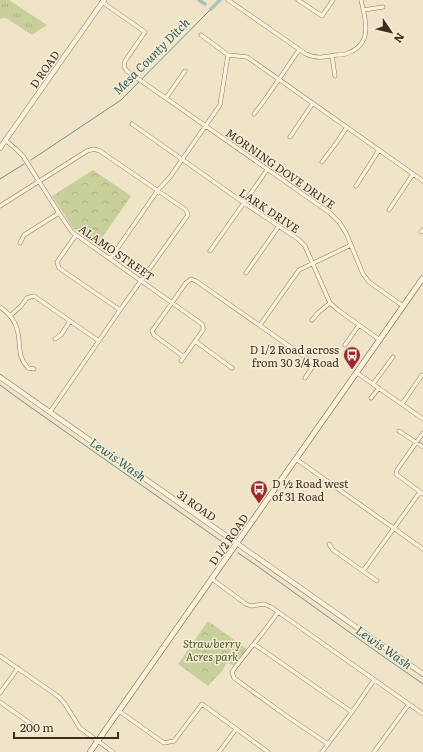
<svg xmlns="http://www.w3.org/2000/svg" width="423" height="752" font-family="Literata,serif">
	<style>
		.grass { fill: url(#grass-tufts) }
		.forest { fill: url(#forest-crowns) }
		.lines { fill: none; stroke-linecap: round; stroke-linejoin: round }
		.stream { stroke: #6f938a; stroke-width: 1 }
		.canal { stroke: #a9c4bc; stroke-width: 3.5 }
		.minor-casing { stroke: #8d765c; stroke-width: 4.5 }
		.tertiary-casing { stroke: #8d765c; stroke-width: 5.5 }
		.secondary-casing { stroke: #6f573f; stroke-width: 6 }
		.minor { stroke: #faf1dc; stroke-width: 3.5 }
		.tertiary { stroke: #faf1dc; stroke-width: 4.5 }
		.secondary { stroke: #faf1dc; stroke-width: 5 }
		.labels { text-anchor: middle; dominant-baseline: central; stroke-width: 3; stroke-linejoin: round; paint-order: stroke }
		.street-label { font-size: 11px; fill: #3d2e20; stroke: #f7eed8 }
		.poi-label { font-size: 11px; fill: #3d2e20; stroke: #f7eed8; text-anchor: end }
		.park-label { font-size: 11px; font-style: italic; fill: #4d5a26; stroke: #f7eed8 }
		.water-label { font-size: 12px; font-style: italic; fill: #2f5d5a; stroke: #f7eed8 }
	</style>
	<defs>
		<pattern id="grass-tufts" width="24" height="20" patternUnits="userSpaceOnUse"><rect width="24" height="20" fill="#c9cf9b"/><path d="M3 7l-1-3M5 7V3M7 7l1-3M15 17l-1-3M17 17v-4M19 17l1-3" fill="none" stroke="#aeb285"/></pattern>
		<pattern id="forest-crowns" width="20" height="18" patternUnits="userSpaceOnUse"><rect width="20" height="18" fill="#c9cf9b"/><path d="M2 6a3 3 0 1 1 6 0M12 15a3 3 0 1 1 6 0" fill="none" stroke="#aeb285"/></pattern>
	</defs>
	<rect width="100%" height="100%" fill="#f0e4c8"/>
	<path class="grass" d="M 0,0 L 9,0 L 47,25 L 32,35 L 6,18 L 0,19 Z"/>
	<path class="forest" d="M 93,170 L 131,196 L 97,245 L 73,228 L 52,196 Z
		M 208,621 L 248,650 L 234,666 L 227,663 L 226,664 L 222,671 L 208,686 L 178,664 Z"/>
	<g class="lines">
		<path class="stream" d="M 31,160 L 121,100 L 211,9
			M 0,179 L 24,164
			M 0,385 L 19,399 L 228,546
			M 238,553 L 253,563 L 377,652 L 423,684"/>
		<path class="canal" d="M 199,0 L 205,4
			M 211,9 L 220,0"/>
		<g class="minor-casing">
			<path id="minor" d="M 228,0 L 306,54 C 316,59 325,57 336,55 C 340,55 345,55 348,53 C 373,44 366,20 361,0
				M 298,0 L 322,16 L 333,0
				M 102,2 L 145,32 L 125,61 L 124,67 L 127,71 L 330,213 L 339,222 L 346,233 L 363,274 L 369,282 L 403,306
				M 363,10 L 383,7
				M 201,35 L 228,55 L 247,57 L 250,59 L 423,181
				M 332,56 L 335,76
				M 166,98 L 185,71
				M 254,114 L 264,101 L 299,50
				M 132,124 L 244,203 L 298,239 L 305,246 L 330,303 L 338,310 L 380,340
				M 290,137 L 313,103
				M 5,140 L 16,149 L 23,156 L 59,213 L 72,232 L 202,324 L 203,326 L 203,330 L 181,361
				M 322,162 L 337,142 L 347,127
				M 356,186 L 379,150
				M 0,206 L 87,151 L 94,149 L 100,151 L 186,210 L 188,215 L 120,310 L 50,412
				M 389,210 L 413,174
				M 421,232 L 423,230
				M 76,235 L 57,262 L 59,268 L 120,310
				M 20,243 L 24,235 L 59,213
				M 210,251 L 267,170
				M 110,259 L 158,190 L 170,177 L 220,105 L 228,55
				M 246,273 L 279,226
				M 0,307 C 9,313 16,322 18,333 C 21,347 17,356 28,368 L 34,369
				M 10,316 L 21,306 L 27,298 L 30,297 L 34,296 L 99,341
				M 312,320 L 319,312 L 330,303
				M 260,325 L 299,270 L 351,245
				M 55,339 L 61,335 L 70,321
				M 195,341 L 232,368
				M 345,345 L 359,325
				M 184,357 L 154,335 L 152,331 L 186,283 L 191,279 L 196,281 L 312,362 L 314,365 L 313,366 L 305,378
				M 357,373 L 423,419
				M 373,384 L 393,357
				M 371,398 L 379,388
				M 402,404 L 422,375
				M 399,431 L 423,447
				M 423,433 L 397,470 L 396,474 L 423,494
				M 296,459 L 423,549
				M 329,544 L 333,550 L 377,581
				M 363,571 L 420,492
				M 212,579 L 246,604 L 251,606 L 264,604 L 271,607 L 423,714
				M 278,612 C 264,633 247,651 232,672 L 234,678 L 288,717 L 328,744
				M 254,644 L 352,712
				M 0,656 L 59,697 L 65,704 L 80,728 L 113,752
				M 0,693 L 18,668
				M 0,702 L 34,726
				M 119,711 L 164,743 L 174,741 L 202,704 L 268,752
				M 219,752 L 236,729
				M 322,752 L 352,712 L 374,680
				M 374,752 L 409,704"/>
		</g>
		<g class="tertiary-casing">
			<path id="tertiary" d="M 0,148 L 104,0
				M 0,377 L 423,674"/>
		</g>
		<g class="secondary-casing">
			<path id="secondary" d="M 90,752 L 423,278"/>
		</g>
		<use href="#minor" class="minor"/>
		<use href="#tertiary" class="tertiary"/>
		<use href="#secondary" class="secondary"/>
	</g>
	<defs>
		<g id="bus-pin" transform="scale(0.9)"><path d="M0 17L-7.5 6A9.5 9.5 0 1 1 7.5 6Z" fill="#9e2a2b" stroke="#f7eed8"/><path d="M-5-6H5V4H4V6H2V4H-2V6H-4V4H-5ZM-3.5-4V0h7V-4ZM-3.5 1.2v1.5H-2V1.2ZM2 1.2v1.5H3.5V1.2Z" fill="#fff"/></g>
	</defs>
	<g fill-rule="evenodd">
		<use href="#bus-pin" x="352" y="355"/>
		<use href="#bus-pin" x="259" y="489"/>
	</g>
	<g class="labels">
		<g class="street-label">
			<text transform="translate(44 69) rotate(-55)">D ROAD</text>
			<text transform="translate(281 168) rotate(35)">MORNING DOVE DRIVE</text>
			<text transform="translate(270 210) rotate(34)">LARK DRIVE</text>
			<text transform="translate(117 252) rotate(35)">ALAMO STREET</text>
			<text transform="translate(197 505) rotate(35)">31 ROAD</text>
			<text transform="translate(228 539) rotate(-55)">D 1/2 ROAD</text>
		</g>
		<g class="poi-label">
			<text x="339" y="349">D 1/2 Road across<tspan x="339" dy="13">from 30 3/4 Road</tspan></text>
			<text x="272" y="483" text-anchor="start">D ½ Road west<tspan x="272" dy="13">of 31 Road</tspan></text>
		</g>
		<g class="park-label">
			<text x="212" y="643">Strawberry<tspan x="212" dy="13">Acres park</tspan></text>
		</g>
		<g class="water-label">
			<text transform="translate(151 56) rotate(-45)">Mesa County Ditch</text>
			<text transform="translate(118 459) rotate(35)">Lewis Wash</text>
			<text transform="translate(384 647) rotate(35)">Lewis Wash</text>
		</g>
	</g>
	<g transform="translate(391 32) rotate(125)" stroke="#f7eed8" stroke-width="3" paint-order="stroke">
	<path d="M0-3L7 15L0 10L-7 15Z" fill="#3d2e20"/>
	<text y="-6" font-size="11" font-weight="bold" text-anchor="middle" fill="#3d2e20">N</text>
	</g>
	<path d="M14 732v6h104v-6" fill="none" stroke="#3d2e20" stroke-width="2"/>
	<text x="20" y="732" font-size="12" fill="#3d2e20" stroke="#f7eed8" stroke-width="3" paint-order="stroke">200 m</text>
</svg>
